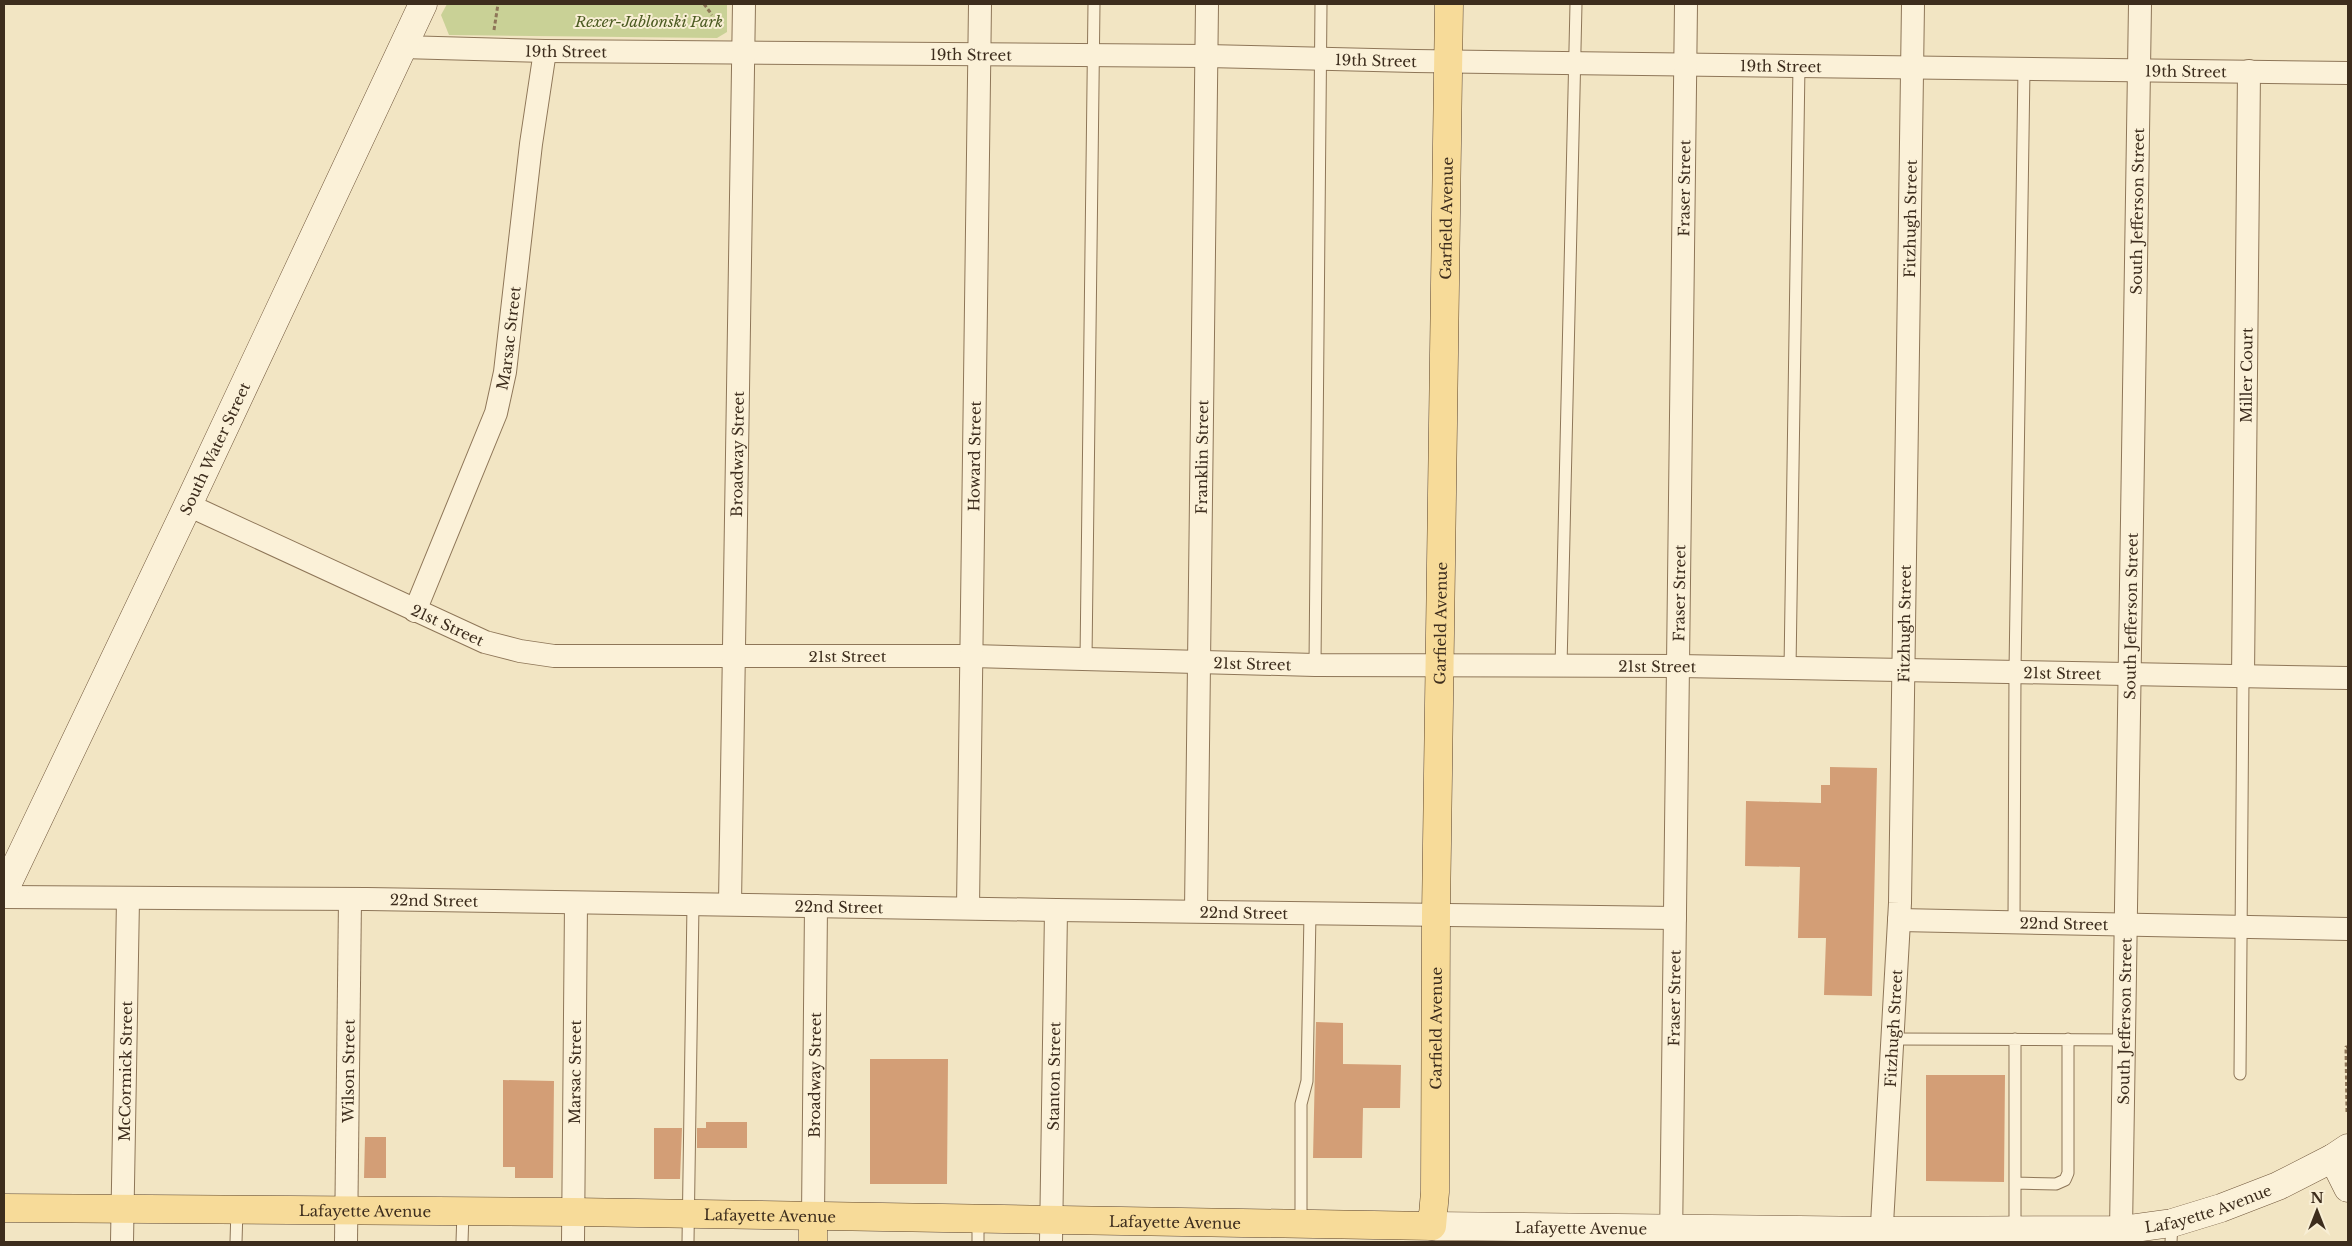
<svg xmlns="http://www.w3.org/2000/svg" width="2352" height="1246" font-family="'Libre Baskerville',serif">
	<style>
		.green { fill: #c9d196 }
		.building { fill: #d39e76 }
		.lines { fill: none; stroke-linecap: round; stroke-linejoin: round }
		.lane-casing { stroke: #8e7658; stroke-width: 13 }
		.street-casing { stroke: #8e7658; stroke-width: 24 }
		.secondary-casing { stroke: #70563b; stroke-width: 29 }
		.primary-casing { stroke: #5b432d; stroke-width: 29 }
		.path { stroke: #8e7658; stroke-width: 3; stroke-dasharray: 4 2.5; stroke-linecap: butt }
		.lane { stroke: #fbf1d8; stroke-width: 11 }
		.street { stroke: #fbf1d8; stroke-width: 22 }
		.secondary { stroke: #fbf1d8; stroke-width: 28 }
		.primary { stroke: #f7db99; stroke-width: 28 }
		.labels { text-anchor: middle; dominant-baseline: central; stroke-width: 4; stroke-linejoin: round; paint-order: stroke }
		.park-label { font-size: 15px; font-style: italic; fill: #4c5b22; stroke: #f8eed4 }
		.street-label { font-size: 15px; fill: #3d2d1d; stroke: #f8eed4 }
	</style>
	<rect width="100%" height="100%" fill="#f2e5c3"/>
	<path class="green" d="M 447,4 L 727,4 L 727,32 L 717,38 L 449,35 L 441,15 Z"/>
	<path class="building" d="M 1830,767 L 1877,768 L 1872,996 L 1824,995 L 1826,938 L 1798,938 L 1800,867 L 1745,866 L 1746,801 L 1821,803 L 1821,785 L 1830,785 Z
		M 1316,1022 L 1343,1023 L 1343,1064 L 1401,1065 L 1400,1108 L 1363,1108 L 1362,1158 L 1313,1158 Z
		M 870,1059 L 948,1059 L 947,1184 L 870,1184 Z
		M 1926,1075 L 2005,1075 L 2004,1182 L 1926,1181 Z
		M 503,1080 L 554,1081 L 553,1178 L 515,1178 L 515,1167 L 503,1167 Z
		M 706,1122 L 747,1122 L 747,1148 L 697,1148 L 697,1128 L 706,1128 Z
		M 654,1128 L 682,1128 L 680,1179 L 654,1179 Z
		M 365,1137 L 386,1137 L 386,1178 L 364,1178 Z"/>
	<g class="lines">
		<g class="lane-casing">
			<path id="lane" d="M 1086,659 L 1094,4
				M 1315,665 L 1321,4
				M 1561,667 L 1576,4
				M 1790,669 L 1799,65
				M 2014,924 L 2015,671 L 2024,69
				M 1893,1039 L 2125,1040
				M 2240,1074 L 2243,677
				M 2015,1183 L 2056,1184 L 2065,1180 L 2068,1173 L 2068,1039
				M 1301,1224 L 1301,1104 L 1307,1081 L 1310,913
				M 2015,1231 L 2015,1039
				M 236,1242 L 237,1209
				M 462,1242 L 463,1212
				M 688,1242 L 693,904
				M 978,1242 L 978,1219
				M 2171,1242 L 2172,1223"/>
		</g>
		<g class="street-casing">
			<g id="street">
				<path id="s1" d="M 402,47 L 545,51 L 1207,56 L 1415,61 L 2348,73"/>
				<path id="s2" d="M 188,505 L 485,642 L 520,651 L 554,656 L 972,656 L 1315,665 L 1678,666 L 2348,678"/>
				<path id="s3" d="M 415,611 L 496,413 L 505,372 L 531,144 L 545,51"/>
				<path id="s4" d="M 2243,677 L 2249,71"/>
				<path id="s5" d="M 4,897 L 367,899 L 1056,910 L 1675,918"/>
				<path id="s6" d="M 730,904 L 744,4"/>
				<path id="s7" d="M 968,908 L 980,4"/>
				<path id="s8" d="M 1196,911 L 1207,4"/>
				<path id="s9" d="M 1899,920 L 2348,929"/>
				<path id="s10" d="M 813,1216 L 816,906"/>
				<path id="s11" d="M 2121,1230 L 2140,4"/>
				<path id="s12" d="M 122,1242 L 128,899"/>
				<path id="s13" d="M 346,1242 L 350,899"/>
				<path id="s14" d="M 573,1242 L 576,903"/>
				<path id="s15" d="M 1051,1242 L 1056,910"/>
				<path id="s16" d="M 1671,1242 L 1686,4"/>
				<path id="s17" d="M 1881,1242 L 1900,903 L 1913,4"/>
			</g>
		</g>
		<g class="secondary-casing">
			<g id="secondary">
				<path id="s18" d="M 4,891 L 188,505 L 423,4"/>
				<path d="M 2333,1158 L 2348,1188"/>
				<path id="s19" d="M 1432,1226 L 1881,1231 L 2121,1230 L 2172,1223 L 2221,1208 L 2278,1186 L 2333,1158 L 2348,1148"/>
			</g>
		</g>
		<g class="primary-casing">
			<g id="primary">
				<path id="s20" d="M 4,1208 L 574,1212 L 1432,1226 L 1435,1192 L 1436,914 L 1449,4"/>
				<path d="M 813,1242 L 813,1216"/>
			</g>
		</g>
		<path class="path" d="M 704,4 L 712,15
			M 494,30 L 498,4
			M 2347,1112 L 2346,1047 L 2348,1047"/>
		<use href="#lane" class="lane"/>
		<use href="#street" class="street"/>
		<use href="#secondary" class="secondary"/>
		<use href="#primary" class="primary"/>
	</g>
	<g class="labels">
		<g class="park-label">
			<text x="649" y="21">Rexer-Jablonski Park</text>
		</g>
		<g class="street-label">
			<text stroke="none"><textPath href="#s1" startOffset="164">19th Street</textPath></text>
			<text stroke="none"><textPath href="#s1" startOffset="569">19th Street</textPath></text>
			<text stroke="none"><textPath href="#s1" startOffset="974">19th Street</textPath></text>
			<text stroke="none"><textPath href="#s1" startOffset="1379">19th Street</textPath></text>
			<text stroke="none"><textPath href="#s1" startOffset="1784">19th Street</textPath></text>
			<text stroke="none"><textPath href="#s16" startOffset="1054">Fraser Street</textPath></text>
			<text stroke="none"><textPath href="#s11" startOffset="1019">South Jefferson Street</textPath></text>
			<text stroke="none"><textPath href="#s20" startOffset="2436">Garfield Avenue</textPath></text>
			<text stroke="none"><textPath href="#s17" startOffset="1024">Fitzhugh Street</textPath></text>
			<text stroke="none"><textPath href="#s3" startOffset="290">Marsac Street</textPath></text>
			<text stroke="none"><textPath href="#s4" startOffset="302">Miller Court</textPath></text>
			<text stroke="none"><textPath href="#s18" startOffset="490">South Water Street</textPath></text>
			<text stroke="none"><textPath href="#s6" startOffset="450">Broadway Street</textPath></text>
			<text stroke="none"><textPath href="#s7" startOffset="452">Howard Street</textPath></text>
			<text stroke="none"><textPath href="#s8" startOffset="454">Franklin Street</textPath></text>
			<text stroke="none"><textPath href="#s16" startOffset="649">Fraser Street</textPath></text>
			<text stroke="none"><textPath href="#s11" startOffset="614">South Jefferson Street</textPath></text>
			<text stroke="none"><textPath href="#s20" startOffset="2031">Garfield Avenue</textPath></text>
			<text stroke="none"><textPath href="#s17" startOffset="619">Fitzhugh Street</textPath></text>
			<text stroke="none"><textPath href="#s2" startOffset="286">21st Street</textPath></text>
			<text stroke="none"><textPath href="#s2" startOffset="691">21st Street</textPath></text>
			<text stroke="none"><textPath href="#s2" startOffset="1096">21st Street</textPath></text>
			<text stroke="none"><textPath href="#s2" startOffset="1501">21st Street</textPath></text>
			<text stroke="none"><textPath href="#s2" startOffset="1906">21st Street</textPath></text>
			<text stroke="none"><textPath href="#s5" startOffset="430">22nd Street</textPath></text>
			<text stroke="none"><textPath href="#s5" startOffset="835">22nd Street</textPath></text>
			<text stroke="none"><textPath href="#s5" startOffset="1240">22nd Street</textPath></text>
			<text stroke="none"><textPath href="#s9" startOffset="165">22nd Street</textPath></text>
			<text stroke="none"><textPath href="#s16" startOffset="244">Fraser Street</textPath></text>
			<text stroke="none"><textPath href="#s11" startOffset="209">South Jefferson Street</textPath></text>
			<text stroke="none"><textPath href="#s20" startOffset="1626">Garfield Avenue</textPath></text>
			<text stroke="none"><textPath href="#s17" startOffset="214">Fitzhugh Street</textPath></text>
			<text stroke="none"><textPath href="#s13" startOffset="171">Wilson Street</textPath></text>
			<text stroke="none"><textPath href="#s12" startOffset="171">McCormick Street</textPath></text>
			<text stroke="none"><textPath href="#s14" startOffset="170">Marsac Street</textPath></text>
			<text stroke="none"><textPath href="#s10" startOffset="141">Broadway Street</textPath></text>
			<text stroke="none"><textPath href="#s15" startOffset="166">Stanton Street</textPath></text>
			<text stroke="none"><textPath href="#s19" startOffset="779">Lafayette Avenue</textPath></text>
			<text stroke="none"><textPath href="#s20" startOffset="361">Lafayette Avenue</textPath></text>
			<text stroke="none"><textPath href="#s20" startOffset="766">Lafayette Avenue</textPath></text>
			<text stroke="none"><textPath href="#s20" startOffset="1171">Lafayette Avenue</textPath></text>
			<text stroke="none"><textPath href="#s19" startOffset="149">Lafayette Avenue</textPath></text>
		</g>
	</g>
	<rect width="2352" height="1246" fill="none" stroke="#3d2d1d" stroke-width="10"/>
	<g transform="translate(2317 1211)" stroke="#f8eed4" stroke-width="4" paint-order="stroke">
	<path d="M0-4L9 19L0 12L-9 19Z" fill="#3d2d1d"/>
	<text y="-8" font-size="14" font-weight="bold" text-anchor="middle" fill="#3d2d1d">N</text>
	</g>
</svg>
